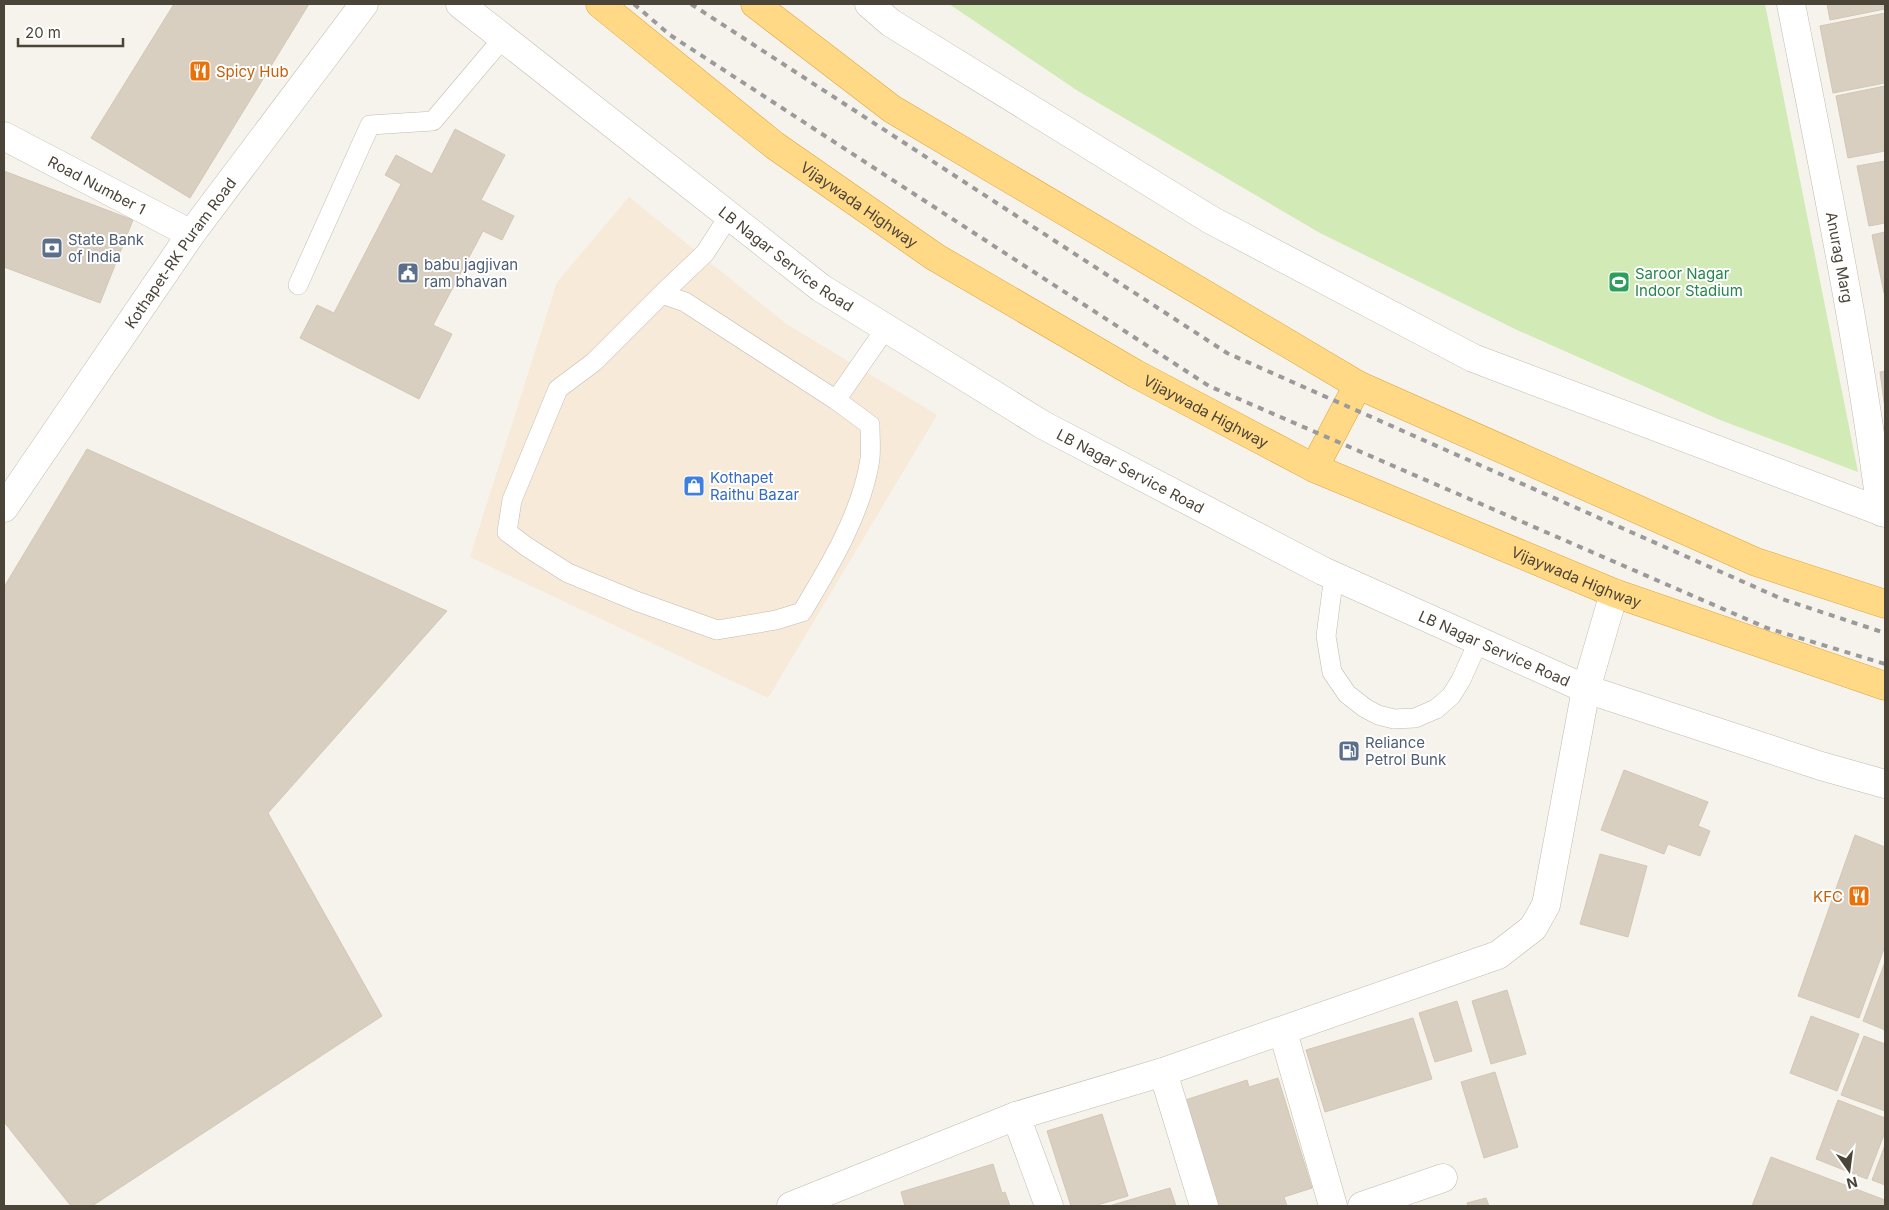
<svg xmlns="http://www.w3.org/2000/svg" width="1889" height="1210" font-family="Inter,sans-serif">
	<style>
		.commercial { fill: #f7ead8 }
		.green { fill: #d2eab5 }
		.building { fill: #d8cfc1; stroke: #d3c7b4 }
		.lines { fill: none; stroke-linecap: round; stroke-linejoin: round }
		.service-casing { stroke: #c2bbae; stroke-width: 20 }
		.minor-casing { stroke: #c2bbae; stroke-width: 29 }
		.tertiary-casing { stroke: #c2bbae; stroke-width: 29 }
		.trunk-casing { stroke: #e0a43c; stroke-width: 29 }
		.service { stroke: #fff; stroke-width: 19 }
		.minor { stroke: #fff; stroke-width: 28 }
		.tertiary { stroke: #fff; stroke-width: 28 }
		.trunk { stroke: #ffd985; stroke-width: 28 }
		.rail { stroke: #9a9a9a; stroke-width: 4; stroke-dasharray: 6 6; stroke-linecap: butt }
		.labels { text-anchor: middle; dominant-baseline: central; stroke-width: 4; stroke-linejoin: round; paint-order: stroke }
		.food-label { font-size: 15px; fill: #c56008; stroke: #fff; text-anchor: start }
		.street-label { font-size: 15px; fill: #4b4439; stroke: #fff }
		.service-label { font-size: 15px; fill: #4e5e75; stroke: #fff; text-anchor: start }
		.leisure-label { font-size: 15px; fill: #27864d; stroke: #fff; text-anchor: start }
		.shop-label { font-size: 15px; fill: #366cbe; stroke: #fff; text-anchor: start }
	</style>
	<rect width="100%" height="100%" fill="#f6f3ec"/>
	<path class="commercial" d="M 629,197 L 785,323 L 937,415 L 768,698 L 470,557 L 557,282 Z"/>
	<path class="green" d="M 949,4 L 1765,4 L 1858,472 L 1720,420 L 1517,330 L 1320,233 L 1078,91 Z"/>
	<path class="building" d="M 174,4 L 309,4 L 190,198 L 91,138 Z
		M 1827,4 L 1885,4 L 1885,9 L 1830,20 Z
		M 1885,13 L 1885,83 L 1833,93 L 1820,26 Z
		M 1885,86 L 1885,151 L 1848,158 L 1836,96 Z
		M 455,129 L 505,155 L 481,200 L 514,216 L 502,240 L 483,231 L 433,325 L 452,334 L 419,399 L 300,338 L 317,305 L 334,313 L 401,184 L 385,175 L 396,155 L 432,174 Z
		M 1885,161 L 1885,223 L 1869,226 L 1857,166 Z
		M 4,171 L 133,220 L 100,303 L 4,267 Z
		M 1885,232 L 1885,293 L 1884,293 L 1872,235 Z
		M 1885,371 L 1885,409 L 1880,372 Z
		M 87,449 L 447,611 L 268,813 L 382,1016 L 92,1206 L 71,1206 L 4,1122 L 4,587 Z
		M 1624,770 L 1708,802 L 1698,826 L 1710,831 L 1700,856 L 1668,844 L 1664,854 L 1601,830 Z
		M 1855,835 L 1885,847 L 1885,946 L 1859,1018 L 1798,996 Z
		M 1600,854 L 1647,866 L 1628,937 L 1580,924 Z
		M 1885,962 L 1885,1030 L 1863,1021 Z
		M 1507,990 L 1526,1054 L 1491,1064 L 1472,1001 Z
		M 1457,1001 L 1472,1051 L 1435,1062 L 1419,1013 Z
		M 1811,1016 L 1859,1034 L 1837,1091 L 1790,1073 Z
		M 1413,1018 L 1432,1079 L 1325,1112 L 1306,1050 Z
		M 1864,1036 L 1885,1044 L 1885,1111 L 1841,1095 Z
		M 1495,1072 L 1518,1147 L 1484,1158 L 1461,1082 Z
		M 1278,1078 L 1312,1188 L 1284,1197 L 1287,1206 L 1211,1206 L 1179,1102 L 1247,1080 L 1249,1087 Z
		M 1838,1100 L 1885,1118 L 1885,1132 L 1867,1179 L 1816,1159 Z
		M 1102,1114 L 1128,1196 L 1094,1206 L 1071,1206 L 1047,1131 Z
		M 1885,1145 L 1885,1185 L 1872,1180 Z
		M 1771,1157 L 1885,1200 L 1885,1206 L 1752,1206 Z
		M 993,1164 L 1002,1193 L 1005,1192 L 1010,1206 L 905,1206 L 901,1192 Z
		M 1170,1188 L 1176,1206 L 1109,1206 Z
		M 1486,1198 L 1489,1206 L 1468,1206 L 1467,1203 Z"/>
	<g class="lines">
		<g class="service-casing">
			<path id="service" d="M 298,285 L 370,125 L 433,121 L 503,38
				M 662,294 L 594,362 L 558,389 L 512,500 L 507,532 L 527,547 L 568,573 L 636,601 L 717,630 L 776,620 L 802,612 C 829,567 862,513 870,459 C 871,448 870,436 870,425 L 836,400 L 685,302 L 662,294 L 705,253 L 729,216
				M 836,400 L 886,328
				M 1334,575 L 1326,636 L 1332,672 L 1347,694 L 1365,708 L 1378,715 L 1394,719 L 1415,718 L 1436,709 L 1451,696 L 1461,680 L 1479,640"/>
		</g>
		<g class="minor-casing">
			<g id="minor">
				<path id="s1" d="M 1791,4 C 1824,172 1859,341 1881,512"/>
				<path id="s2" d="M 4,136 L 191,234"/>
				<path id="s3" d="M 4,508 L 191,234 L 364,4"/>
				<path d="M 1283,1032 L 1333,1206"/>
				<path d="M 1163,1072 L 1204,1206"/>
				<path d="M 1016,1116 L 1049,1206"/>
				<path d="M 791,1206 L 1016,1116 L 1163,1072 L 1498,955 L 1533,928 L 1546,905 L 1586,689 L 1614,593"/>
				<path d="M 1362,1206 L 1443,1178"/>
			</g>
		</g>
		<g class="tertiary-casing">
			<g id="tertiary">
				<path id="s4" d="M 460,4 L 821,288 L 1043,425 L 1323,571 L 1586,689 L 1821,766 L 1885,784"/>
				<path d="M 869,4 L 891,23 L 1211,220 L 1473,358 L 1885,513"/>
			</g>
		</g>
		<g class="trunk-casing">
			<g id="trunk">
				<path id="s5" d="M 600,4 L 774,145 L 935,257 L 1136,374 L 1314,468 L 1614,593 L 1885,686"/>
				<path d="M 755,4 L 892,109 L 1358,385 L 1756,562 L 1885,604"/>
				<path d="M 1314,468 L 1358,385"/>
			</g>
		</g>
		<use href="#service" class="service"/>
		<use href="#minor" class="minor"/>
		<use href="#tertiary" class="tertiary"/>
		<use href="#trunk" class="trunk"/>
		<path class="rail" d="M 634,4 L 670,35 L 1209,386 L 1767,628 L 1885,664
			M 691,4 L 1227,353 L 1782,599 L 1885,633"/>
	</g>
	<defs>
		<g id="restaurant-square" transform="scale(1.125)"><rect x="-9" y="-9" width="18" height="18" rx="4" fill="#e8710a" stroke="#fff"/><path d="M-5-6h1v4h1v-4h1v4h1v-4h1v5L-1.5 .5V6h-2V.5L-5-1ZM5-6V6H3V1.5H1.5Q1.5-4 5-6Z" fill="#fff"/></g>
		<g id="bank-square" transform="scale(1.125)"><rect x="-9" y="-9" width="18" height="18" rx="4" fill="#5c6f8a" stroke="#fff"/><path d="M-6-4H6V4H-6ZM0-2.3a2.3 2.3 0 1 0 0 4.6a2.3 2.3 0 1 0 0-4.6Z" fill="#fff"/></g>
		<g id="civic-square" transform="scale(1.125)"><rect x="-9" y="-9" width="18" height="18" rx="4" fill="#5c6f8a" stroke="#fff"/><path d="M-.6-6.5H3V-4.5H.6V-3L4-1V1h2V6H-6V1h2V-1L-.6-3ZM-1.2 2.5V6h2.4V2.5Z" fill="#fff"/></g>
		<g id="stadium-square" transform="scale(1.125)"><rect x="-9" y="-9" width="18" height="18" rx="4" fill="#2e9e5b" stroke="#fff"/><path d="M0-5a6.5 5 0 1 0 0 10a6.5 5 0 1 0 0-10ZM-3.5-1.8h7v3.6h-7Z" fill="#fff"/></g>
		<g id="shop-square" transform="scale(1.125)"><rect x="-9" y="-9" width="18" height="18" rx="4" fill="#3f7fe0" stroke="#fff"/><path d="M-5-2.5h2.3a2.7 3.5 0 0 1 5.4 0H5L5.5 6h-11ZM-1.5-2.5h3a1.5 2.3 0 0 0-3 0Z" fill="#fff"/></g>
		<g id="fuel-square" transform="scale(1.125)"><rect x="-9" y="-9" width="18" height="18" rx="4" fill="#5c6f8a" stroke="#fff"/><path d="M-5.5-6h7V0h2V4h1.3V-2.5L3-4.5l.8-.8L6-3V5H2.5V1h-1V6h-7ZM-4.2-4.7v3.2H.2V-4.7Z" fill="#fff"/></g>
	</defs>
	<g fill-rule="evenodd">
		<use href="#restaurant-square" x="200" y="71"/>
		<use href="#bank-square" x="52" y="248"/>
		<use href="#civic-square" x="408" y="273"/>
		<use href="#stadium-square" x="1619" y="282"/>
		<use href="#shop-square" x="694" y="486"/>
		<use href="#fuel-square" x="1349" y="751"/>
		<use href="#restaurant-square" x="1859" y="896"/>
	</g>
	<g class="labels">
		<g class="food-label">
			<text x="216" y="71">Spicy Hub</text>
			<text x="1843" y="896" text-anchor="end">KFC</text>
		</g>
		<g class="street-label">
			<text stroke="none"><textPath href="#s2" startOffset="105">Road Number 1</textPath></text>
			<text stroke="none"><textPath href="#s5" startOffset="328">Vijaywada Highway</textPath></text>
			<text stroke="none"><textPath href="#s3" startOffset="310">Kothapet-RK Puram Road</textPath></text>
			<text stroke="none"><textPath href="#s1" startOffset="258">Anurag Marg</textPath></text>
			<text stroke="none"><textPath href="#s4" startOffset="414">LB Nagar Service Road</textPath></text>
			<text stroke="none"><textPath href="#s5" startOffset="732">Vijaywada Highway</textPath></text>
			<text stroke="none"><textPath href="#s4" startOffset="819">LB Nagar Service Road</textPath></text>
			<text stroke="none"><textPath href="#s5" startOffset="1138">Vijaywada Highway</textPath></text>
			<text stroke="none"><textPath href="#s4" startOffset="1224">LB Nagar Service Road</textPath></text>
		</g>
		<g class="service-label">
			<text x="68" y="239">State Bank<tspan x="68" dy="17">of India</tspan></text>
			<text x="424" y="264">babu jagjivan<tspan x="424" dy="17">ram bhavan</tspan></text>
			<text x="1365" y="742">Reliance<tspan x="1365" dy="17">Petrol Bunk</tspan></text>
		</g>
		<g class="leisure-label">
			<text x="1635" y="273">Saroor Nagar<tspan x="1635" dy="17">Indoor Stadium</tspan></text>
		</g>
		<g class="shop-label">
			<text x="710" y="477">Kothapet<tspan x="710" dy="17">Raithu Bazar</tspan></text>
		</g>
	</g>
	<rect width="1889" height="1210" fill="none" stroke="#4b4439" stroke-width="10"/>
	<g transform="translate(1849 1170) rotate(166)" stroke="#ffffff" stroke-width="4" paint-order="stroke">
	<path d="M0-4L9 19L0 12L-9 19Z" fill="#4b4439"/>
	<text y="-8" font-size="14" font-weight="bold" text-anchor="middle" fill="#4b4439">N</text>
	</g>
	<path d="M18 38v8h105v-8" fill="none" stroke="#4b4439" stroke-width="2.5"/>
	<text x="25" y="38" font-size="15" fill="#4b4439" stroke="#ffffff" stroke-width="4" paint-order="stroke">20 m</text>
</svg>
